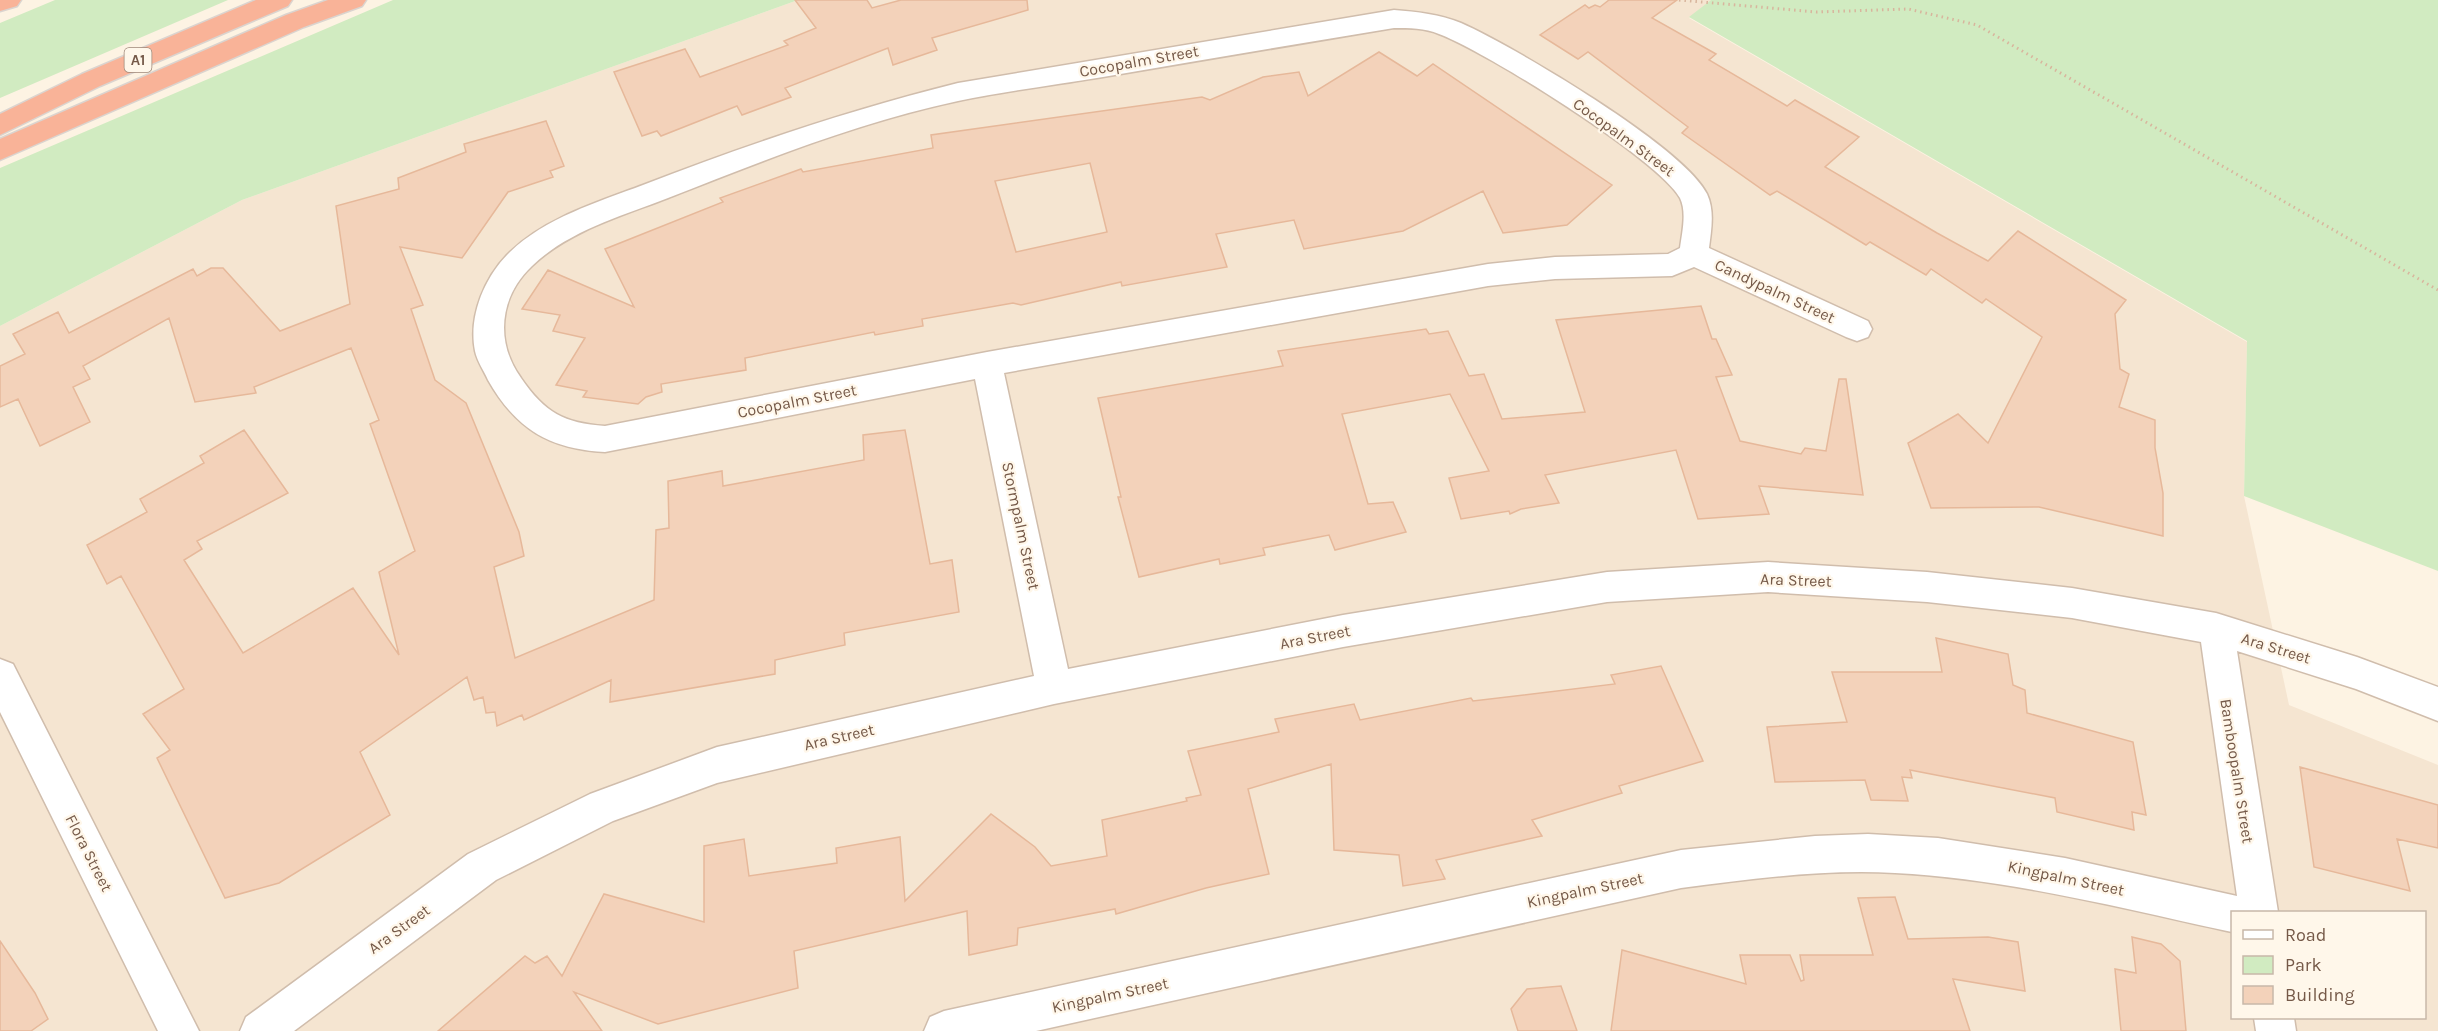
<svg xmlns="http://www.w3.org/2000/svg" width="2438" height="1031" font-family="Karla,sans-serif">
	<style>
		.residential { fill: #f5e5d1; fill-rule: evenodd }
		.green { fill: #d1ebc1 }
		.building { fill: #f3d2ba; stroke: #e6b89a; stroke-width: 1.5; fill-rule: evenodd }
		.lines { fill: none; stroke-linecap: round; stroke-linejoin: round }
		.minor-casing { stroke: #d0bdac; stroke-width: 3 }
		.motorway-casing { stroke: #dbd4cf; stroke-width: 3 }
		.path { stroke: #d8b59d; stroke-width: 3; stroke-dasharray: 1.5 4; stroke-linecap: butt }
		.minor { fill: #fff; fill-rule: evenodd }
		.motorway { fill: #f9b398; fill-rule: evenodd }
		.labels { text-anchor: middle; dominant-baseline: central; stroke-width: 4.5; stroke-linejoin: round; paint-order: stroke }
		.shield { fill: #fff7ea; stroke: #9e8879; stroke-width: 1.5 }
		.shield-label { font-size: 15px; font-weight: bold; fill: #755948 }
		.street-label { font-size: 16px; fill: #755948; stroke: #fff7ea }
	</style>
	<rect width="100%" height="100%" fill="#fdf3e3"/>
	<path class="residential" d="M 798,0 L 1711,0 L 1689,18 L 2247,342 L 2244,496 L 2289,705 L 2438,765 L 2438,1031 L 0,1031 L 0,326 L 242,200 ZM 2232,912 L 2424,912 L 2424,1018 L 2232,1018 Z"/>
	<path class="green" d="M 55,0 L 228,0 L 0,98 L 0,23 Z
		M 393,0 L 798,0 L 242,200 L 0,326 L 0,168 Z
		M 1711,0 L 2438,0 L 2438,571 L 2244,496 L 2247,341 L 1689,17 Z"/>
	<path class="building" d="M 795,0 L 867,0 L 872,8 L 901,0 L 1027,0 L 1028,10 L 932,38 L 937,50 L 893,65 L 888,48 L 785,88 L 791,97 L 742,115 L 737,106 L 661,136 L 657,131 L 642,136 L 614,72 L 685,49 L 700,77 L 788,45 L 784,41 L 816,28 Z
		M 1609,0 L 1677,0 L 1652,18 L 1716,54 L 1709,60 L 1787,106 L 1795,100 L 1859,137 L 1825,167 L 1937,233 L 1988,261 L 2018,231 L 2126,300 L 2115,314 L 2120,369 L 2129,374 L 2119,407 L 2155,420 L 2155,448 L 2163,493 L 2163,536 L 2039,507 L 1931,508 L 1908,443 L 1958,414 L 1988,443 L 2042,337 L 1986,299 L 1982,303 L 1931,269 L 1926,275 L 1870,242 L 1866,245 L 1777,191 L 1770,195 L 1682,133 L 1688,127 L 1588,52 L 1578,59 L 1540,35 L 1585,5 L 1589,8 L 1595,5 L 1600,7 Z
		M 1379,52 L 1417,76 L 1433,64 L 1612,185 L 1567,225 L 1503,233 L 1483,191 L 1403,231 L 1304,249 L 1294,220 L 1216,234 L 1227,267 L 1122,286 L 1121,282 L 1021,305 L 1013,303 L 922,319 L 923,326 L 875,335 L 874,332 L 745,358 L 746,370 L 661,384 L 662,392 L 646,397 L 638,404 L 583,397 L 587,391 L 556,385 L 585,338 L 553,331 L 560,315 L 522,309 L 548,270 L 634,307 L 605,249 L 723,202 L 720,198 L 801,169 L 803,172 L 933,148 L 931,135 L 1202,97 L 1210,100 L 1263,77 L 1299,72 L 1308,96 ZM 1090,163 L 1107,232 L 1016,252 L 995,181 Z
		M 546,121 L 564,166 L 550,171 L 553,177 L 508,192 L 462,258 L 400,247 L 423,305 L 411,309 L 435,380 L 466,403 L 519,532 L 524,556 L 494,567 L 515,658 L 654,600 L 656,530 L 669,528 L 668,481 L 722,471 L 723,486 L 864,460 L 863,435 L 905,430 L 930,564 L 952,560 L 959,612 L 844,633 L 845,645 L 775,660 L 775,674 L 610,702 L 611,680 L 524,720 L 522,715 L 497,726 L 495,712 L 486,713 L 483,697 L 474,700 L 467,677 L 360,752 L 390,815 L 279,883 L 225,898 L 157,758 L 170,750 L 143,714 L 184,689 L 121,576 L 107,584 L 87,545 L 147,512 L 140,499 L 204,463 L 200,456 L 244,430 L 288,493 L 197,541 L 202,549 L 184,560 L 243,653 L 353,588 L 399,655 L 379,572 L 415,551 L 370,424 L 379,420 L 351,348 L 254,387 L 256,393 L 195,402 L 169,318 L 83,366 L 90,379 L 73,387 L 90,422 L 40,446 L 18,399 L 0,407 L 0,366 L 25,354 L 13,334 L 58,312 L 69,333 L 193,269 L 197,276 L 211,268 L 223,268 L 280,331 L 350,304 L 336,206 L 399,189 L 398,178 L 466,152 L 464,144 Z
		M 1701,306 L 1712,339 L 1716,339 L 1732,375 L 1716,377 L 1740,441 L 1801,454 L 1805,448 L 1826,451 L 1839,379 L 1846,379 L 1863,495 L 1759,486 L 1769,514 L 1698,519 L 1676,450 L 1545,475 L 1559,503 L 1521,509 L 1510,514 L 1509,511 L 1461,519 L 1449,478 L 1489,471 L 1450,394 L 1342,414 L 1368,504 L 1393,502 L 1406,532 L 1335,550 L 1329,535 L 1263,548 L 1265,555 L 1220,564 L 1219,559 L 1139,577 L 1118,497 L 1121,497 L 1098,398 L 1283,366 L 1278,351 L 1426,329 L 1429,334 L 1448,331 L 1469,376 L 1484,374 L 1502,419 L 1585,412 L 1556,320 Z
		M 1936,638 L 2008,654 L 2013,685 L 2025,690 L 2027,713 L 2133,742 L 2146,815 L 2132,812 L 2134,830 L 2057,812 L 2055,798 L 1910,770 L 1912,778 L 1902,777 L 1908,801 L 1871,800 L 1865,780 L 1775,782 L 1767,727 L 1847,722 L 1832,672 L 1942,672 Z
		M 1661,666 L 1703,761 L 1619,786 L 1622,793 L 1532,820 L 1542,836 L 1436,860 L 1445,879 L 1403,886 L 1399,855 L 1334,850 L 1331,764 L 1248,789 L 1269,874 L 1206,888 L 1116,914 L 1115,909 L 1018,928 L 1017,945 L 969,955 L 967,911 L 794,951 L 798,988 L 658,1024 L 574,992 L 602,1031 L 438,1031 L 525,956 L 535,963 L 547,956 L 562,976 L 604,894 L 704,922 L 704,846 L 744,839 L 749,876 L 837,863 L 836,848 L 900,837 L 905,901 L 991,814 L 1035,847 L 1051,866 L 1107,856 L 1102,820 L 1187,801 L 1186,798 L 1201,795 L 1188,751 L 1279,732 L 1275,719 L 1354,704 L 1360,720 L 1471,698 L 1473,701 L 1615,684 L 1611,675 Z
		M 2300,767 L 2438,805 L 2438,848 L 2397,839 L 2410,891 L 2314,867 Z
		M 1895,897 L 1908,939 L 1988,937 L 2018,942 L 2025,991 L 1953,979 L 1970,1031 L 1611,1031 L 1622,950 L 1746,984 L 1740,955 L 1790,955 L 1801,981 L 1804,980 L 1800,955 L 1873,955 L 1858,898 Z
		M 2132,937 L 2161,944 L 2180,961 L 2186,1031 L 2121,1031 L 2115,969 L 2136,973 Z
		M 0,941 L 35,993 L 48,1019 L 31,1031 L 0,1031 Z
		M 1561,986 L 1577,1031 L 1518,1031 L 1511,1009 L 1527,989 Z"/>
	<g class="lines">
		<g class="minor-casing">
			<path id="minor" d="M 1394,10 C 1417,12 1440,14 1461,23 C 1513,46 1684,147 1707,194 C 1715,211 1711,231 1709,248 L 1868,321 L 1872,329 L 1868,337 L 1857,341 L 1846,337 L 1694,267 L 1672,276 L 1555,279 L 1488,286 L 1004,373 L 1068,669 L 1343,615 L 1607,572 L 1768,562 L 1927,572 L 2072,588 L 2216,613 L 2357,657 L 2438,687 L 2438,721 L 2356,689 L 2237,651 L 2278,912 L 2232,912 L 2232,932 C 2121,908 2009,879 1895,873 C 1823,869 1752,879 1681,888 L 1036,1031 L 924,1031 L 930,1017 L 944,1011 L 1681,850 L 1815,836 L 1868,834 L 1938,838 L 2065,858 L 2237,896 L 2201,642 L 2072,618 L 1927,602 L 1768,592 L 1607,602 L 1343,647 L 1054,704 L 717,783 L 613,821 L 496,880 L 294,1031 L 240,1031 L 246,1017 L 468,854 L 590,794 L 717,747 L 1034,676 L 975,379 L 605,452 C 549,449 516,429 488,380 C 484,371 477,361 475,351 C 468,316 485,276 510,252 C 545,218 598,202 643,185 C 746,145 850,110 958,83 ZM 1394,28 C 1409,28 1425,28 1439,34 C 1485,51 1658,159 1680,198 C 1687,212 1682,233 1680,248 L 1668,254 L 1555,257 L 1488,264 L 987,352 L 605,426 C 564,423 545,413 521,378 C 495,342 499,297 532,266 C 568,231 622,216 668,198 C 762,161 859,122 958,101 C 1006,91 1055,85 1103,77 C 1200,60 1297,44 1394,28 Z
				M 0,659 L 13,664 L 199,1031 L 158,1031 L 0,712 Z
				M 2254,1018 L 2294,1018 L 2296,1031 L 2256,1031 Z"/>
		</g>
		<g class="motorway-casing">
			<path id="motorway" d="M 0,0 L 21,0 L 17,6 L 0,11 Z
				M 256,0 L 292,0 L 288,6 L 100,86 L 0,135 L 0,114 L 82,74 Z
				M 328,0 L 366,0 L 362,6 L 304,27 L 0,160 L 0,139 L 286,15 Z"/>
		</g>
		<path class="path" d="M 1679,0 L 1816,12 L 1908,9 L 1977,25 L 2438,290"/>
		<use href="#minor" class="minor"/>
		<use href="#motorway" class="motorway"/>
	</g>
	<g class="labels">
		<rect class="shield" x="124.5" y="48" width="27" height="24" rx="4.5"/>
		<g class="shield-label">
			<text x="138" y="60">A1</text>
		</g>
		<g class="street-label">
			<text transform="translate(1139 61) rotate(-10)">Cocopalm Street</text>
			<text transform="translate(1624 137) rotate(36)">Cocopalm Street</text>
			<text transform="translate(1775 291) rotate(25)">Candypalm Street</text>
			<text transform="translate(797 401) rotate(-11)">Cocopalm Street</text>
			<text transform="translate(1021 526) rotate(78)">Stormpalm Street</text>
			<text transform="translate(1796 580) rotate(2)">Ara Street</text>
			<text transform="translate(1315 637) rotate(-11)">Ara Street</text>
			<text transform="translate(2276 648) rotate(17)">Ara Street</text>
			<text transform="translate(839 737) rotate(-13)">Ara Street</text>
			<text transform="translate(2237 771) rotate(81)">Bamboopalm Street</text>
			<text transform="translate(89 853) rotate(63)">Flora Street</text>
			<text transform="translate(2066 878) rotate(12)">Kingpalm Street</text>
			<text transform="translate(1585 890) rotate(-12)">Kingpalm Street</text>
			<text transform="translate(399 929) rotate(-36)">Ara Street</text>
			<text transform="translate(1110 995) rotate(-12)">Kingpalm Street</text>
		</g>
	</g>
	<rect x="2231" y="911" width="195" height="108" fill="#fff7ea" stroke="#c8b8a9" stroke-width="1.5"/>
	<rect x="2243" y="930" width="30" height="9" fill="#ffffff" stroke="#c8b8a9" stroke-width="1.5"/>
	<text x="2285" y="941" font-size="18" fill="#755948">Road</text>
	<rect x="2243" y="956" width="30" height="18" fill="#d1ebc1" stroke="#c8b8a9" stroke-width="1.5"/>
	<text x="2285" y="971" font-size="18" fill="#755948">Park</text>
	<rect x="2243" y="986" width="30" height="18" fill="#f3d2ba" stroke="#c8b8a9" stroke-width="1.5"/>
	<text x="2285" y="1001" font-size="18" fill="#755948">Building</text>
</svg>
